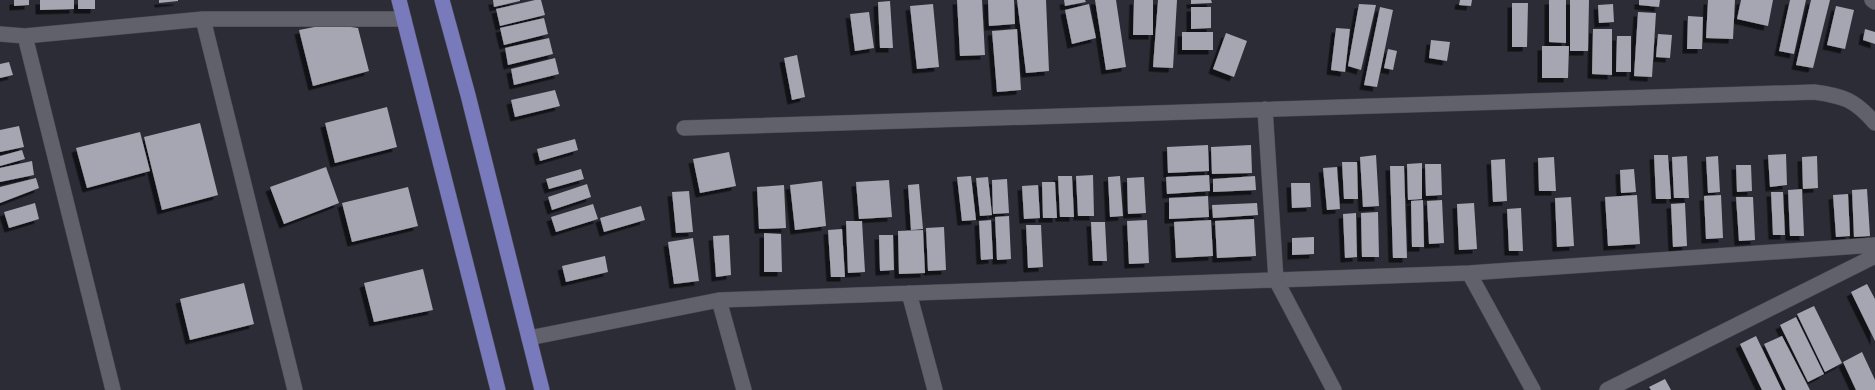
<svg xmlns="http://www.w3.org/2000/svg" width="1875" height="390" font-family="Roboto,sans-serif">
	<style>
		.building { fill: #a5a6b2; filter: url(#shadow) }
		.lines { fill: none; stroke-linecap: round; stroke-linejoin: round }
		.minor-casing { stroke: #484951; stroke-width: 16 }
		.major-casing { stroke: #484951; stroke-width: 16 }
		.minor { stroke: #60616b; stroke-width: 15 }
		.major { stroke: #787abb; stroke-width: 15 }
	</style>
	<defs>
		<filter id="shadow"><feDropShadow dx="-4.5" dy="4.5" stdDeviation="0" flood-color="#0009"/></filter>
	</defs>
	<rect width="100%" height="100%" fill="#2b2c35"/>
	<path class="building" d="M 14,0 L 29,0 L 29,5 L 14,6 Z
		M 40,0 L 74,0 L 74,9 L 40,10 Z
		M 78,0 L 95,0 L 95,9 L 78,9 Z
		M 159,0 L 178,0 L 178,1 L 159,3 Z
		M 493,0 L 520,0 L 520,1 L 494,7 Z
		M 535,0 L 541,0 L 545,15 L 500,26 L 496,9 Z
		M 957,0 L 982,0 L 985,55 L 960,56 Z
		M 988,0 L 1014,0 L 1015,24 L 989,26 Z
		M 1017,0 L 1046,0 L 1049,71 L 1026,73 Z
		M 1064,0 L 1085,0 L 1086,2 L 1065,6 Z
		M 1095,0 L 1116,0 L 1126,67 L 1106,70 Z
		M 1134,0 L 1153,0 L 1153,35 L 1133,35 Z
		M 1158,0 L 1177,0 L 1173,68 L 1153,67 Z
		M 1191,0 L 1211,0 L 1212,3 L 1191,4 Z
		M 1460,0 L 1472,0 L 1471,6 L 1459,5 Z
		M 1549,0 L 1566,0 L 1566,43 L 1549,42 Z
		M 1570,0 L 1589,0 L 1588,51 L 1570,51 Z
		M 1639,0 L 1660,0 L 1659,7 L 1639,5 Z
		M 1708,0 L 1735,0 L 1733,39 L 1706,38 Z
		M 1741,0 L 1773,0 L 1768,26 L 1737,19 Z
		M 1790,0 L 1806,0 L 1794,54 L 1779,51 Z
		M 1811,0 L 1830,0 L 1813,68 L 1796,65 Z
		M 890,1 L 893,48 L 880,48 L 878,2 Z
		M 1512,3 L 1528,3 L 1527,47 L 1512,47 Z
		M 933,4 L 939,67 L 917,69 L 910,6 Z
		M 1089,4 L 1096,38 L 1072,44 L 1065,10 Z
		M 1359,4 L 1376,5 L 1361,70 L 1348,66 Z
		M 1613,4 L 1614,22 L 1599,23 L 1598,5 Z
		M 1836,6 L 1854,10 L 1845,49 L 1827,45 Z
		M 1191,7 L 1211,7 L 1211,28 L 1191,29 Z
		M 1380,7 L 1393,10 L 1377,87 L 1364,85 Z
		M 869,12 L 874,48 L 855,51 L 850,14 Z
		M 1638,12 L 1656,13 L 1652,77 L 1634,76 Z
		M 1688,16 L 1703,17 L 1702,49 L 1687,49 Z
		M 544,18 L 548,34 L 504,45 L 500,28 Z
		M 330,24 L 358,28 L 369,71 L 313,86 L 299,30 Z
		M 1336,28 L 1350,29 L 1345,72 L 1331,70 Z
		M 1017,29 L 1021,90 L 997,92 L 992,31 Z
		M 1593,29 L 1612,29 L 1612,75 L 1592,74 Z
		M 1865,29 L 1875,32 L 1875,44 L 1863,40 Z
		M 1182,32 L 1213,32 L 1213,50 L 1182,50 Z
		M 1226,33 L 1247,41 L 1234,77 L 1213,69 Z
		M 1658,34 L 1672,35 L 1670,58 L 1656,57 Z
		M 1617,36 L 1631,36 L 1631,72 L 1616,72 Z
		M 549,38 L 553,54 L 508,65 L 505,48 Z
		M 1431,40 L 1450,42 L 1447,61 L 1429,58 Z
		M 1542,46 L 1569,46 L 1568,78 L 1542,78 Z
		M 1388,49 L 1397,51 L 1393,70 L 1384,68 Z
		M 797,55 L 805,97 L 792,100 L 784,58 Z
		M 555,58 L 559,74 L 514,85 L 511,69 Z
		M 9,62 L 13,75 L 0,78 L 0,64 Z
		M 555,90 L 560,106 L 515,117 L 511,100 Z
		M 387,107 L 397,147 L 335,163 L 325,123 Z
		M 200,123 L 218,195 L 162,210 L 144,137 Z
		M 19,126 L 24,147 L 0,152 L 0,130 Z
		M 140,132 L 150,171 L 87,188 L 76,148 Z
		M 575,139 L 578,150 L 540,161 L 537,149 Z
		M 1208,145 L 1209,171 L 1168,173 L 1167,147 Z
		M 1251,145 L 1252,173 L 1212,174 L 1211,147 Z
		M 22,150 L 25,159 L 0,166 L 0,156 Z
		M 729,152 L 736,186 L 700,193 L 693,159 Z
		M 1786,154 L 1787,185 L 1770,187 L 1768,155 Z
		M 1376,155 L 1379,206 L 1363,207 L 1360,157 Z
		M 1654,155 L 1668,155 L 1671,199 L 1656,199 Z
		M 1687,156 L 1689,198 L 1674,198 L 1672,157 Z
		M 1718,156 L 1720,192 L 1708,193 L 1706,157 Z
		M 1817,156 L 1818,188 L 1803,189 L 1802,157 Z
		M 1554,157 L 1556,191 L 1539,191 L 1538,158 Z
		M 1505,159 L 1507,201 L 1493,202 L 1491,160 Z
		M 32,161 L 34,175 L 0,182 L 0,168 Z
		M 1342,162 L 1357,162 L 1358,199 L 1344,199 Z
		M 1422,163 L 1422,199 L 1408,200 L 1407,164 Z
		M 1425,164 L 1441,164 L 1442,195 L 1426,196 Z
		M 1736,165 L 1751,165 L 1752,191 L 1737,192 Z
		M 1390,166 L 1404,166 L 1407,258 L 1393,258 Z
		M 326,167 L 339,203 L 284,224 L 270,187 Z
		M 1337,167 L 1340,209 L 1327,210 L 1323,168 Z
		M 581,169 L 584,179 L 549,189 L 546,179 Z
		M 1634,169 L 1636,192 L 1621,193 L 1620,170 Z
		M 1093,175 L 1094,216 L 1078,216 L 1076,176 Z
		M 1209,175 L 1210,191 L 1167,194 L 1166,177 Z
		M 971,176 L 976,220 L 962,221 L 957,177 Z
		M 1058,176 L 1072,176 L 1074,217 L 1060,217 Z
		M 1120,176 L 1123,216 L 1110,217 L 1108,177 Z
		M 1255,176 L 1256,190 L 1213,192 L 1213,179 Z
		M 988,177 L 992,215 L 980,216 L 976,178 Z
		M 1144,177 L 1146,213 L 1128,214 L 1127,178 Z
		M 36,178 L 39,188 L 0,203 L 0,187 Z
		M 1007,179 L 1009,213 L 993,214 L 992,180 Z
		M 889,180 L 892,217 L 859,219 L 856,182 Z
		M 822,181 L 826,226 L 795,230 L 790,185 Z
		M 1042,182 L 1055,182 L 1057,218 L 1043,218 Z
		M 1291,183 L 1310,183 L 1311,207 L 1292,208 Z
		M 587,184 L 591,197 L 552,210 L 548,197 Z
		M 919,184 L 923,229 L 911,230 L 908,185 Z
		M 784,185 L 786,228 L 759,229 L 757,187 Z
		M 1038,185 L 1040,218 L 1024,219 L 1022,186 Z
		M 408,187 L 418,226 L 352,242 L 342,203 Z
		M 1802,189 L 1804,236 L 1790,236 L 1788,190 Z
		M 1867,189 L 1870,236 L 1854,237 L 1852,190 Z
		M 689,191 L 693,232 L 676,233 L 672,192 Z
		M 1771,192 L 1783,192 L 1785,235 L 1773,235 Z
		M 1848,194 L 1850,236 L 1836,237 L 1833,195 Z
		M 1637,195 L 1640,244 L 1608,246 L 1605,197 Z
		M 1721,195 L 1723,238 L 1706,239 L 1704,196 Z
		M 1208,196 L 1209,217 L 1169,219 L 1169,198 Z
		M 1571,197 L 1574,246 L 1557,247 L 1555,198 Z
		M 1736,197 L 1753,197 L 1755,240 L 1739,241 Z
		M 1423,200 L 1424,247 L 1412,247 L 1411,201 Z
		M 1442,200 L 1444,243 L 1429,244 L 1427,201 Z
		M 35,203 L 39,219 L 9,228 L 4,212 Z
		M 1257,203 L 1258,215 L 1213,218 L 1212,205 Z
		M 1474,203 L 1477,249 L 1459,250 L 1457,204 Z
		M 1685,203 L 1687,246 L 1673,247 L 1671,204 Z
		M 593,204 L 598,219 L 556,232 L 551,217 Z
		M 641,206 L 645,220 L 604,232 L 600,218 Z
		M 1521,208 L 1523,251 L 1509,251 L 1507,209 Z
		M 1378,212 L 1379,257 L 1362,257 L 1361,213 Z
		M 1356,213 L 1357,257 L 1345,258 L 1343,214 Z
		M 1009,216 L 1011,259 L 997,260 L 995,217 Z
		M 1254,219 L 1256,256 L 1217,258 L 1215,221 Z
		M 991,220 L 993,259 L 981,260 L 979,221 Z
		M 1147,220 L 1149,263 L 1129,264 L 1127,221 Z
		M 1211,220 L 1213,256 L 1176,258 L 1174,222 Z
		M 846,221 L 862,221 L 865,272 L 848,273 Z
		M 1091,222 L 1105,222 L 1107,261 L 1093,261 Z
		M 1026,225 L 1041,225 L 1043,267 L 1028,268 Z
		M 944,227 L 946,270 L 928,271 L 926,228 Z
		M 842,229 L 845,277 L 831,277 L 828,230 Z
		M 923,230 L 925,273 L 899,274 L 898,231 Z
		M 764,233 L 781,234 L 782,272 L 764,272 Z
		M 729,235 L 731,275 L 716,277 L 713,236 Z
		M 879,235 L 893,235 L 894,270 L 880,271 Z
		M 1314,237 L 1314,254 L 1292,255 L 1292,238 Z
		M 693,238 L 699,281 L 674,284 L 668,242 Z
		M 605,256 L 608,272 L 566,282 L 562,266 Z
		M 423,269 L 433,310 L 374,322 L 364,283 Z
		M 244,283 L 254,324 L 190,340 L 180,299 Z
		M 1867,284 L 1875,299 L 1875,341 L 1851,292 Z
		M 1814,306 L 1842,363 L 1825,372 L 1797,314 Z
		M 1796,317 L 1824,374 L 1808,382 L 1780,325 Z
		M 1756,336 L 1782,390 L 1762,390 L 1740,344 Z
		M 1782,336 L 1810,390 L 1786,390 L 1764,344 Z
		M 1862,352 L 1875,380 L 1875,390 L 1856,390 L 1843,362 Z
		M 1665,379 L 1671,390 L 1651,390 L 1649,387 Z"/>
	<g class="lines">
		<g class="minor-casing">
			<path id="minor" d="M 1872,0 L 1875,2
				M 203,19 L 295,390
				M 0,34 L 25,36 L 203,19 L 404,19
				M 25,36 L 113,390
				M 1265,109 L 1276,280 L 1334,390
				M 684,128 L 1814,92 C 1844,96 1855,100 1875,123
				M 1469,273 L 1533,390
				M 909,293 L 935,390
				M 719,300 L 744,390
				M 529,338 L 719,300 L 1469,273 L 1875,245
				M 1607,390 L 1875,256"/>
		</g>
		<g class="major-casing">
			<path id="major" d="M 399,0 L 498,390
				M 442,0 L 468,95 L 542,390"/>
		</g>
		<use href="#minor" class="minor"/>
		<use href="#major" class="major"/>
	</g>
</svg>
